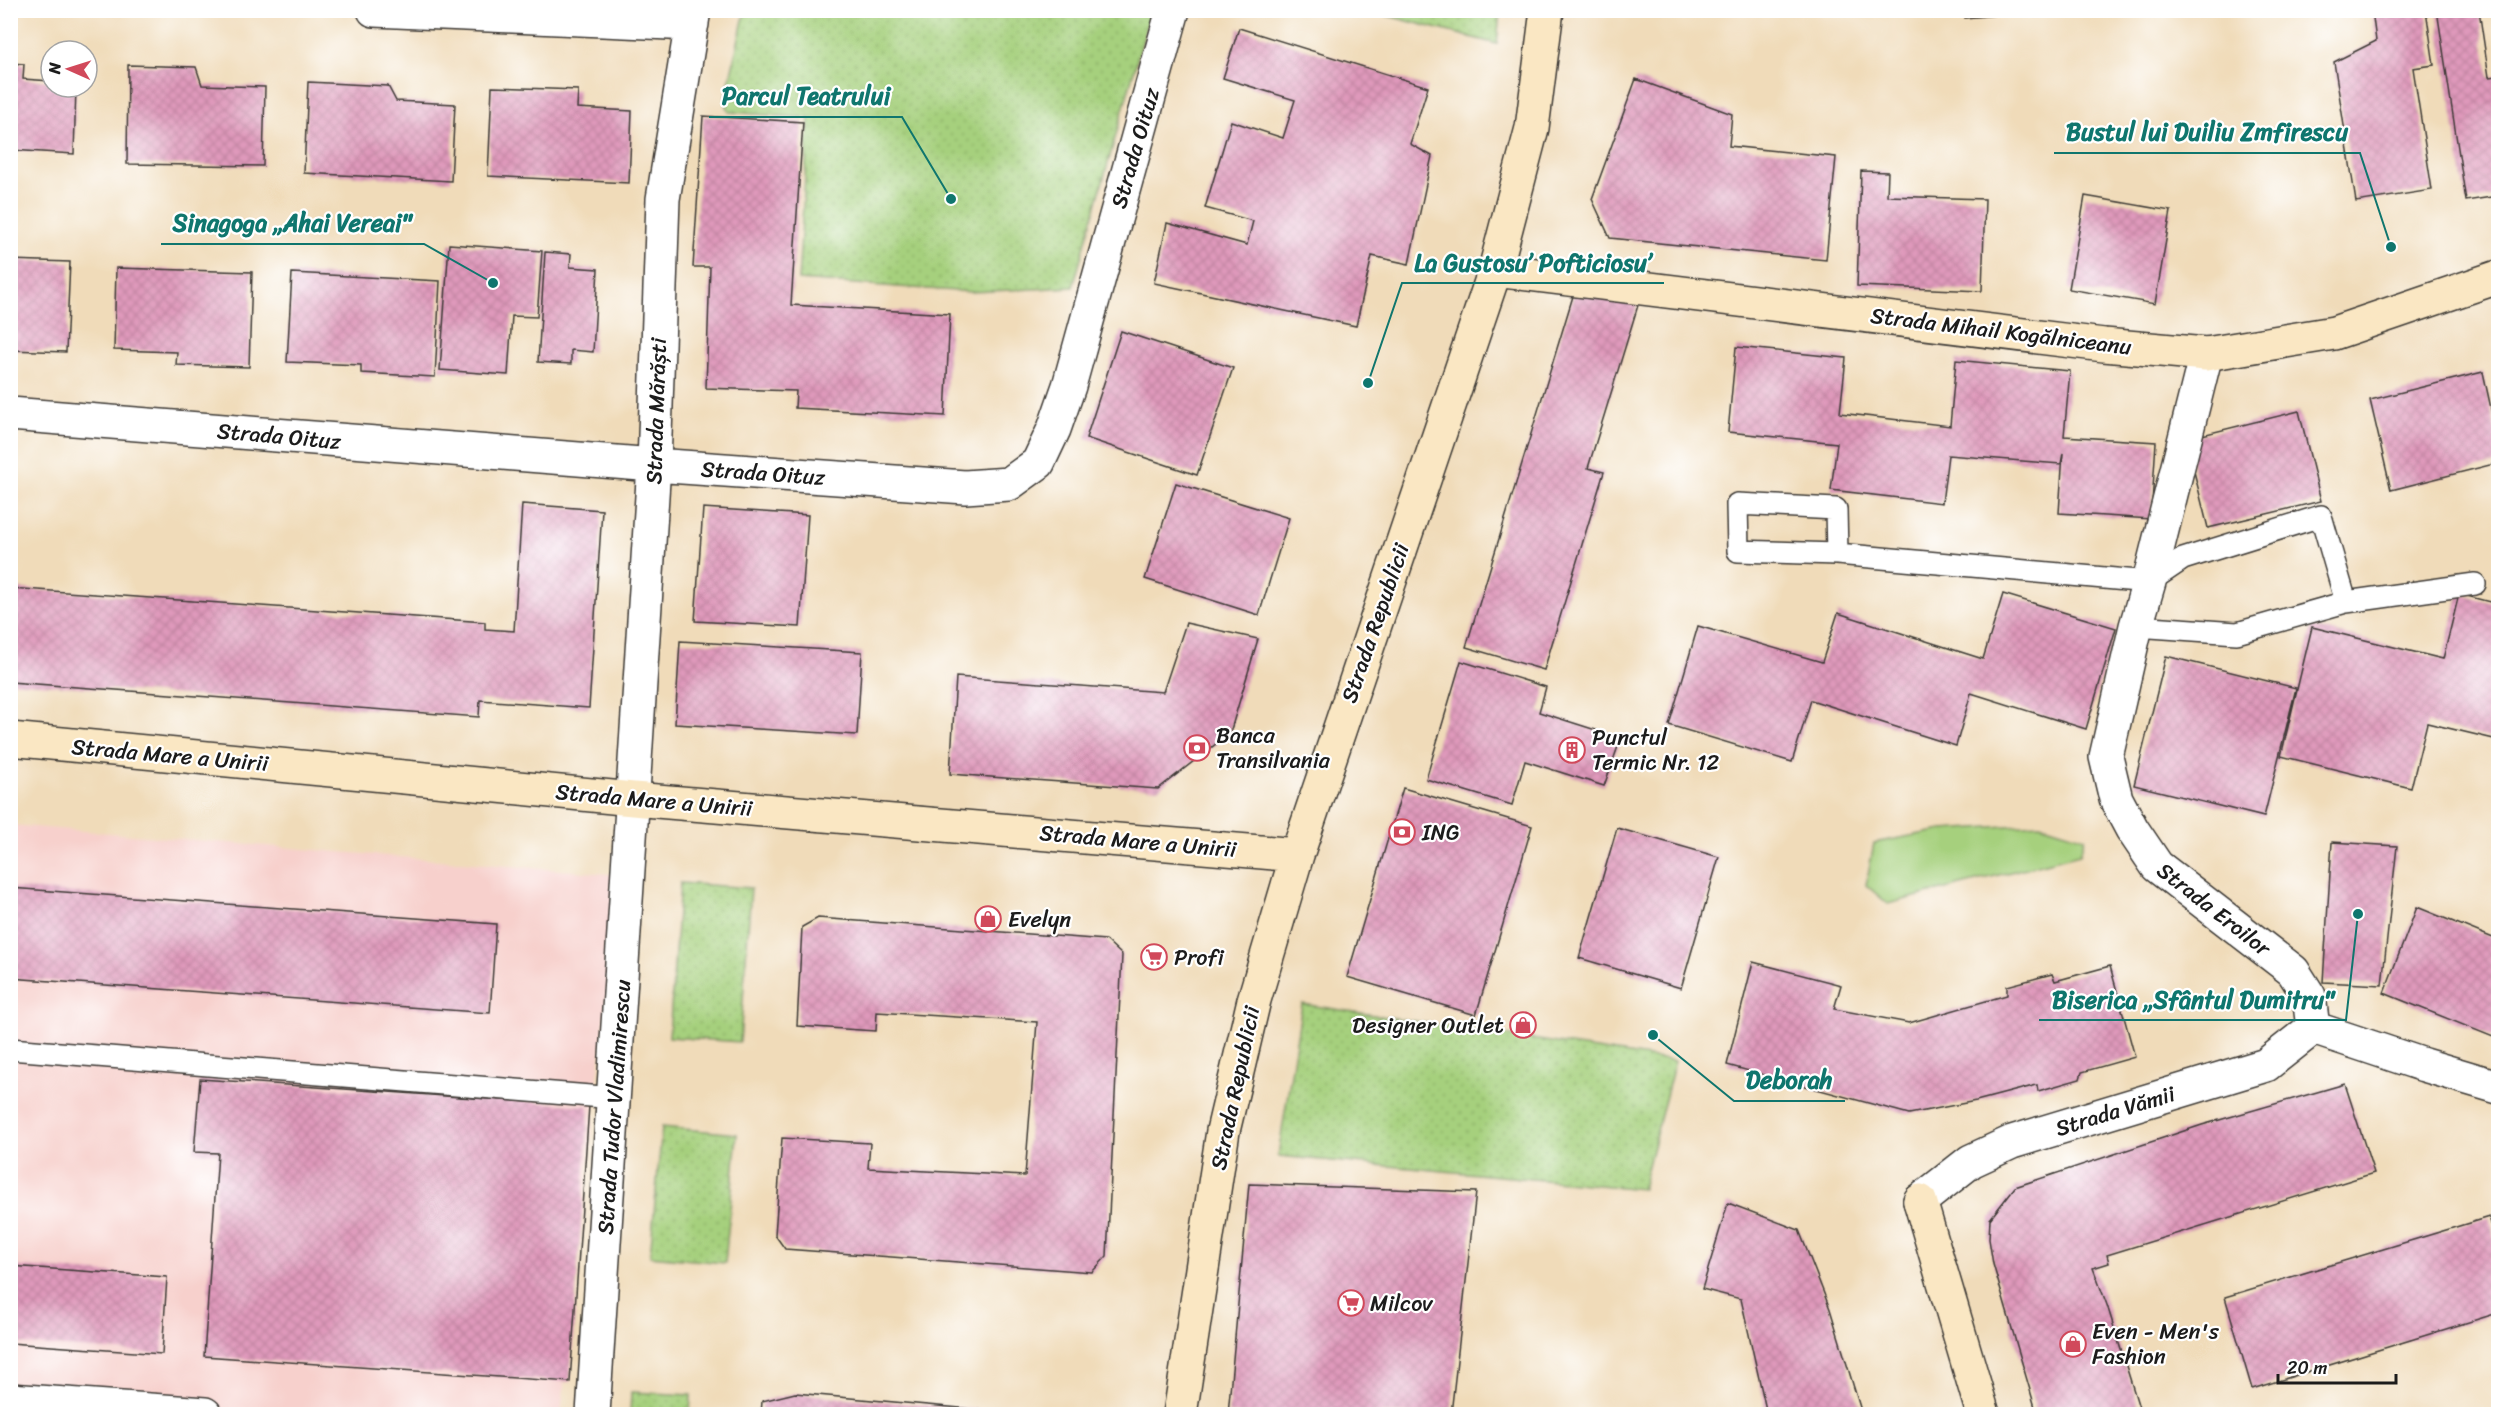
<svg xmlns="http://www.w3.org/2000/svg" width="2509" height="1425" font-family="Sriracha,sans-serif">
	<style>
		.built { fill: #f7d0cc }
		.grass { fill: #a6d07d; stroke: #61764c; stroke-width: 1.5 }
		.park { fill: url(#park-dots); stroke: #61764c; stroke-width: 1.5 }
		.building { fill: url(#building-cross-hatch) }
		.lines { fill: none; stroke-linecap: round; stroke-linejoin: round }
		.lane-casing { stroke: #3c3934; stroke-width: 24 }
		.street-casing { stroke: #3c3934; stroke-width: 36 }
		.secondary-casing { stroke: #3c3934; stroke-width: 36 }
		.lane { stroke: #fff; stroke-width: 21 }
		.street { stroke: #fff; stroke-width: 33 }
		.secondary { stroke: #fae7c3; stroke-width: 33 }
		.labels { text-anchor: middle; dominant-baseline: central; stroke-width: 4.5; stroke-linejoin: round; paint-order: stroke }
		.street-label { font-size: 22px; fill: #1c1c1c; stroke: #fff }
		.poi-label { font-size: 22px; fill: #1c1c1c; stroke: #fff; text-anchor: start }
		.leader { fill: none; stroke: #0f766e; stroke-width: 2 }
		.callout-dot { fill: #0f766e; stroke: #fff; stroke-width: 2 }
		.callout-label { font-size: 24px; text-anchor: middle; font-weight: bold; fill: #0f766e; stroke: #fff; stroke-width: 4.5; stroke-linejoin: round; paint-order: stroke }
	</style>
	<defs>
		<pattern id="park-dots" width="8" height="8" patternUnits="userSpaceOnUse" patternTransform="scale(1.5)"><rect width="8" height="8" fill="#a6d07d"/><path d="M2 2h.1M6 6h.1" fill="none" stroke="#8eb26b" stroke-width="1.8" stroke-linecap="round"/></pattern>
		<pattern id="building-cross-hatch" width="8" height="8" patternUnits="userSpaceOnUse" patternTransform="scale(1.5)"><rect width="8" height="8" fill="#df99bb"/><path d="M0 0l8 8M0 8l8-8" fill="none" stroke="#bf83a0"/></pattern>
	</defs>
	<rect width="100%" height="100%" fill="#fff"/>
	<filter id="ink" filterUnits="userSpaceOnUse"><feTurbulence type="fractalNoise" baseFrequency=".0167" numOctaves="2"/><feDisplacementMap in="SourceGraphic" scale="12" xChannelSelector="R" yChannelSelector="G"/><feConvolveMatrix kernelMatrix="1 2 1 2 8 2 1 2 1" color-interpolation-filters="sRGB"/></filter>
	<filter id="wash" filterUnits="userSpaceOnUse"><feTurbulence type="fractalNoise" baseFrequency=".008" numOctaves="4" result="noise"/><feDisplacementMap in="SourceGraphic" scale="24" xChannelSelector="R" yChannelSelector="G"/><feGaussianBlur stdDeviation="1.35" result="paint"/><feColorMatrix in="noise" values="0 0 0 0 0 0 0 0 0 0 0 0 0 0 0 0 0 1.4 0 .05"/><feComposite in="paint" operator="in"/></filter>
	<g filter="url(#wash)">
		<rect width="100%" height="100%" fill="#f0dbb9"/>
		<path class="built" d="M 10,825 L 620,875 L 561,1414 L 11,1414 Z"/>
		<path class="grass" d="M 2040,824 L 2085,838 L 2080,854 L 1888,904 L 1866,885 L 1874,843 L 1942,830 Z"/>
		<path class="park" d="M 745,11 L 1151,11 L 1073,287 L 971,292 L 798,280 L 809,118 L 729,112 L 725,101 Z
			M 1369,11 L 1500,11 L 1497,44 Z
			M 680,883 L 751,888 L 740,1042 L 669,1037 Z
			M 1302,1004 L 1675,1061 L 1642,1189 L 1278,1156 Z
			M 662,1127 L 737,1134 L 725,1263 L 650,1256 Z
			M 631,1392 L 691,1395 L 690,1414 L 630,1414 Z"/>
		<g id="blocks">
			<path class="building" d="M 1964,10 L 2031,10 L 2031,12 L 1965,18 Z
				M 2372,10 L 2426,10 L 2434,65 L 2413,68 L 2432,190 L 2356,202 L 2334,62 L 2376,41 Z
				M 2437,10 L 2479,10 L 2489,77 L 2498,76 L 2498,196 L 2466,201 Z
				M 1239,28 L 1428,87 L 1410,144 L 1432,156 L 1409,264 L 1372,256 L 1356,326 L 1154,283 L 1167,223 L 1247,245 L 1253,221 L 1205,208 L 1231,121 L 1283,138 L 1295,100 L 1223,78 Z
				M 10,63 L 24,64 L 23,79 L 51,81 L 51,87 L 76,87 L 74,154 L 10,150 Z
				M 128,65 L 196,67 L 202,85 L 265,87 L 263,166 L 127,164 Z
				M 1636,79 L 1732,114 L 1729,146 L 1836,157 L 1826,260 L 1610,238 L 1592,199 Z
				M 308,82 L 388,86 L 396,101 L 455,104 L 451,181 L 304,173 Z
				M 492,87 L 578,90 L 577,108 L 632,111 L 629,183 L 488,176 Z
				M 703,116 L 803,122 L 791,305 L 950,314 L 945,416 L 795,408 L 796,391 L 706,388 L 710,267 L 693,267 Z
				M 1861,171 L 1888,172 L 1887,196 L 1985,199 L 1982,291 L 1857,286 Z
				M 2085,196 L 2171,211 L 2155,304 L 2069,289 Z
				M 449,244 L 542,251 L 537,317 L 512,316 L 508,375 L 440,370 Z
				M 545,252 L 571,254 L 570,267 L 598,269 L 593,352 L 571,350 L 571,364 L 538,362 Z
				M 10,260 L 70,262 L 66,352 L 10,350 Z
				M 116,268 L 252,272 L 249,367 L 176,365 L 177,352 L 114,350 Z
				M 292,273 L 440,281 L 435,377 L 361,373 L 361,365 L 287,362 Z
				M 1577,283 L 1639,302 L 1588,468 L 1604,472 L 1544,670 L 1466,647 Z
				M 1121,331 L 1233,368 L 1197,475 L 1086,438 Z
				M 1736,347 L 1846,358 L 1840,413 L 1950,426 L 1956,360 L 2070,371 L 2064,436 L 2156,442 L 2151,519 L 2059,513 L 2063,453 L 2061,464 L 1948,455 L 1942,503 L 1831,490 L 1837,443 L 1728,432 Z
				M 2483,372 L 2498,440 L 2498,463 L 2391,490 L 2370,400 Z
				M 2299,411 L 2321,501 L 2208,528 L 2186,439 Z
				M 1176,483 L 1289,518 L 1259,615 L 1145,579 Z
				M 522,504 L 602,510 L 589,708 L 480,700 L 479,717 L 10,682 L 10,588 L 485,622 L 485,629 L 514,631 Z
				M 703,508 L 808,515 L 800,627 L 695,621 Z
				M 2003,594 L 2116,628 L 2086,729 L 1971,693 L 1956,746 L 1811,700 L 1792,762 L 1669,725 L 1698,626 L 1822,662 L 1838,613 L 1983,659 Z
				M 2459,594 L 2498,604 L 2498,740 L 2427,723 L 2411,788 L 2281,756 L 2312,627 L 2443,659 Z
				M 1186,623 L 1258,639 L 1230,733 L 1158,789 L 950,774 L 956,677 L 1163,692 Z
				M 680,641 L 862,652 L 857,735 L 675,724 Z
				M 2166,656 L 2296,688 L 2264,817 L 2134,785 Z
				M 1461,661 L 1546,687 L 1539,712 L 1621,738 L 1604,786 L 1525,761 L 1512,805 L 1426,779 Z
				M 1403,788 L 1532,826 L 1476,1015 L 1347,977 Z
				M 1617,828 L 1719,857 L 1681,988 L 1579,958 Z
				M 2332,842 L 2397,846 L 2382,985 L 2323,982 Z
				M 10,888 L 496,924 L 490,1013 L 10,978 Z
				M 2417,907 L 2498,940 L 2498,1039 L 2384,993 Z
				M 818,918 L 1106,940 L 1122,955 L 1107,1256 L 1092,1272 L 785,1249 L 775,1235 L 782,1138 L 870,1143 L 868,1168 L 1025,1176 L 1037,1022 L 877,1012 L 876,1031 L 797,1026 L 802,927 Z
				M 1753,962 L 1841,985 L 1834,1009 L 1909,1023 L 2007,995 L 2007,986 L 2052,974 L 2055,981 L 2110,966 L 2135,1057 L 2082,1072 L 2080,1079 L 2038,1091 L 2037,1085 L 1976,1101 L 1909,1114 L 1727,1065 Z
				M 200,1079 L 589,1106 L 570,1382 L 204,1356 L 218,1153 L 194,1152 Z
				M 2345,1084 L 2374,1173 L 2107,1255 L 2109,1263 L 2093,1268 L 2107,1305 L 2141,1414 L 2037,1414 L 1993,1264 L 1989,1239 L 1990,1219 L 2015,1187 L 2202,1125 Z
				M 1249,1184 L 1476,1192 L 1451,1414 L 1228,1414 Z
				M 1728,1203 L 1799,1230 L 1830,1309 L 1862,1414 L 1767,1414 L 1741,1299 L 1702,1289 Z
				M 2489,1217 L 2498,1246 L 2498,1313 L 2252,1389 L 2225,1297 Z
				M 10,1266 L 167,1277 L 162,1354 L 10,1343 Z
				M 795,1393 L 1015,1413 L 1015,1414 L 761,1414 L 762,1401 Z"/>
		</g>
	</g>
	<g filter="url(#ink)">
		<use href="#blocks" fill-opacity="0" stroke="#3c3934" stroke-width="1.5"/>
		<g class="lines">
			<g class="lane-casing">
				<path id="lane" d="M 1837,554 L 1836,509 L 1737,504 L 1738,551 L 1837,554 L 2149,582 L 2183,559 L 2321,516 L 2346,602
					M 2136,626 L 2237,633 L 2346,602 L 2475,584
					M 10,1049 L 615,1098"/>
			</g>
			<g class="street-casing">
				<path id="street" d="M 374,10 L 692,24
					M 2206,354 L 2149,582 L 2136,626 L 2106,757 L 2116,799 L 2132,829 L 2157,866 L 2293,971 L 2309,996 L 2313,1028
					M 10,414 L 654,465 L 965,487 L 1009,484 L 1038,463 L 1054,429 L 1069,386 L 1173,10
					M 2313,1028 L 2424,1065 L 2498,1087
					M 1920,1201 L 1971,1161 L 2012,1142 L 2266,1065 L 2313,1028
					M 10,1400 L 205,1414
					M 593,1414 L 654,465 L 663,199 L 694,10"/>
			</g>
			<g class="secondary-casing">
				<path id="secondary" d="M 1495,270 L 2104,345 L 2206,354 L 2334,333 L 2498,277
					M 10,739 L 633,799 L 1297,855
					M 1920,1201 L 1983,1414
					M 1180,1414 L 1223,1131 L 1254,1000 L 1297,855 L 1495,270 L 1532,128 L 1547,10"/>
			</g>
			<use href="#lane" class="lane"/>
			<use href="#street" class="street"/>
			<use href="#secondary" class="secondary"/>
		</g>
	</g>
	<defs>
		<g id="bank-ring" transform="scale(1.35)"><circle r="9.5" fill="#fff" stroke="#d1495b" stroke-width="1.5"/><path d="M-6-4H6V4H-6ZM0-2.3a2.3 2.3 0 1 0 0 4.6a2.3 2.3 0 1 0 0-4.6Z" fill="#d1495b"/></g>
		<g id="building-ring" transform="scale(1.35)"><circle r="9.5" fill="#fff" stroke="#d1495b" stroke-width="1.5"/><path d="M-4-6H4V6H1V3H-1V6H-4ZM-2.5-4.3h1.7v1.8h-1.7ZM.8-4.3h1.7v1.8H.8ZM-2.5-1h1.7V.8h-1.7ZM.8-1h1.7V.8H.8Z" fill="#d1495b"/></g>
		<g id="shop-ring" transform="scale(1.35)"><circle r="9.5" fill="#fff" stroke="#d1495b" stroke-width="1.5"/><path d="M-5-2.5h2.3a2.7 3.5 0 0 1 5.4 0H5L5.5 6h-11ZM-1.5-2.5h3a1.5 2.3 0 0 0-3 0Z" fill="#d1495b"/></g>
		<g id="supermarket-ring" transform="scale(1.35)"><circle r="9.5" fill="#fff" stroke="#d1495b" stroke-width="1.5"/><path d="M-6-5.5h2.5l.6 2H6L4.5 2H-2.5L-4.4-4H-6ZM-1.5 3.2a1.3 1.3 0 1 0 .1 0ZM3 3.2a1.3 1.3 0 1 0 .1 0Z" fill="#d1495b"/></g>
	</defs>
	<g fill-rule="evenodd">
		<use href="#bank-ring" x="1197" y="748"/>
		<use href="#building-ring" x="1572" y="750"/>
		<use href="#bank-ring" x="1402" y="832"/>
		<use href="#shop-ring" x="988" y="919"/>
		<use href="#supermarket-ring" x="1154" y="957"/>
		<use href="#shop-ring" x="1523" y="1025"/>
		<use href="#supermarket-ring" x="1351" y="1303"/>
		<use href="#shop-ring" x="2073" y="1344"/>
	</g>
	<g class="labels">
		<g class="street-label">
			<text transform="translate(1135 148) rotate(-74)">Strada Oituz</text>
			<text transform="translate(2001 331) rotate(7)">Strada Mihail Kogălniceanu</text>
			<text transform="translate(656 411) rotate(-88)">Strada Mărăști</text>
			<text transform="translate(279 436) rotate(5)">Strada Oituz</text>
			<text transform="translate(763 473) rotate(4)">Strada Oituz</text>
			<text transform="translate(1375 623) rotate(-71)">Strada Republicii</text>
			<text transform="translate(170 755) rotate(5)">Strada Mare a Unirii</text>
			<text transform="translate(654 800) rotate(5)">Strada Mare a Unirii</text>
			<text transform="translate(1138 841) rotate(5)">Strada Mare a Unirii</text>
			<text transform="translate(2214 909) rotate(38)">Strada Eroilor</text>
			<text transform="translate(1235 1088) rotate(-78)">Strada Republicii</text>
			<text transform="translate(614 1107) rotate(-86)">Strada Tudor Vladimirescu</text>
			<text transform="translate(2115 1111) rotate(-17)">Strada Vămii</text>
		</g>
		<g class="poi-label">
			<text x="1216" y="735">Banca<tspan x="1216" dy="25">Transilvania</tspan></text>
			<text x="1592" y="737">Punctul<tspan x="1592" dy="25">Termic Nr. 12</tspan></text>
			<text x="1422" y="832">ING</text>
			<text x="1008" y="919">Evelyn</text>
			<text x="1174" y="957">Profi</text>
			<text x="1504" y="1025" text-anchor="end">Designer Outlet</text>
			<text x="1370" y="1303">Milcov</text>
			<text x="2092" y="1331">Even - Men's<tspan x="2092" dy="25">Fashion</tspan></text>
		</g>
	</g>
	<path class="leader" d="M951 199L902 117H709M2391 247L2360 153H2054M493 283L424 244H161M1368 383L1402 283H1664M2358 914L2346 1020H2039M1653 1035L1734 1101H1845"/>
	<g class="callout-dot">
		<circle cx="951" cy="199" r="6"/>
		<circle cx="2391" cy="247" r="6"/>
		<circle cx="493" cy="283" r="6"/>
		<circle cx="1368" cy="383" r="6"/>
		<circle cx="2358" cy="914" r="6"/>
		<circle cx="1653" cy="1035" r="6"/>
	</g>
	<g class="callout-label">
		<text x="806" y="104">Parcul Teatrului</text>
		<text x="2207" y="140">Bustul lui Duiliu Zmfirescu</text>
		<text x="292" y="231">Sinagoga „Ahai Vereai"</text>
		<text x="1533" y="271">La Gustosu’ Pofticiosu’</text>
		<text x="2193" y="1008">Biserica „Sfântul Dumitru"</text>
		<text x="1789" y="1088">Deborah</text>
	</g>
	<rect width="2509" height="1425" fill="none" stroke="#fff" stroke-width="36"/>
	<g transform="translate(69 69) rotate(273)"><circle r="28" fill="#ffffff" stroke="#a4a4a4" stroke-width="1.5"/>
	<path d="M0-4.5L10 22L0 15L-10 22Z" fill="#d1495b"/>
	<text y="-9" font-size="16" font-weight="bold" text-anchor="middle" fill="#1c1c1c">N</text>
	</g>
	<path d="M2278 1374v9h118v-9" fill="none" stroke="#1c1c1c" stroke-width="3"/>
	<text x="2287" y="1374" font-size="18" fill="#1c1c1c" stroke="#ffffff" stroke-width="4.5" paint-order="stroke">20 m</text>
</svg>
